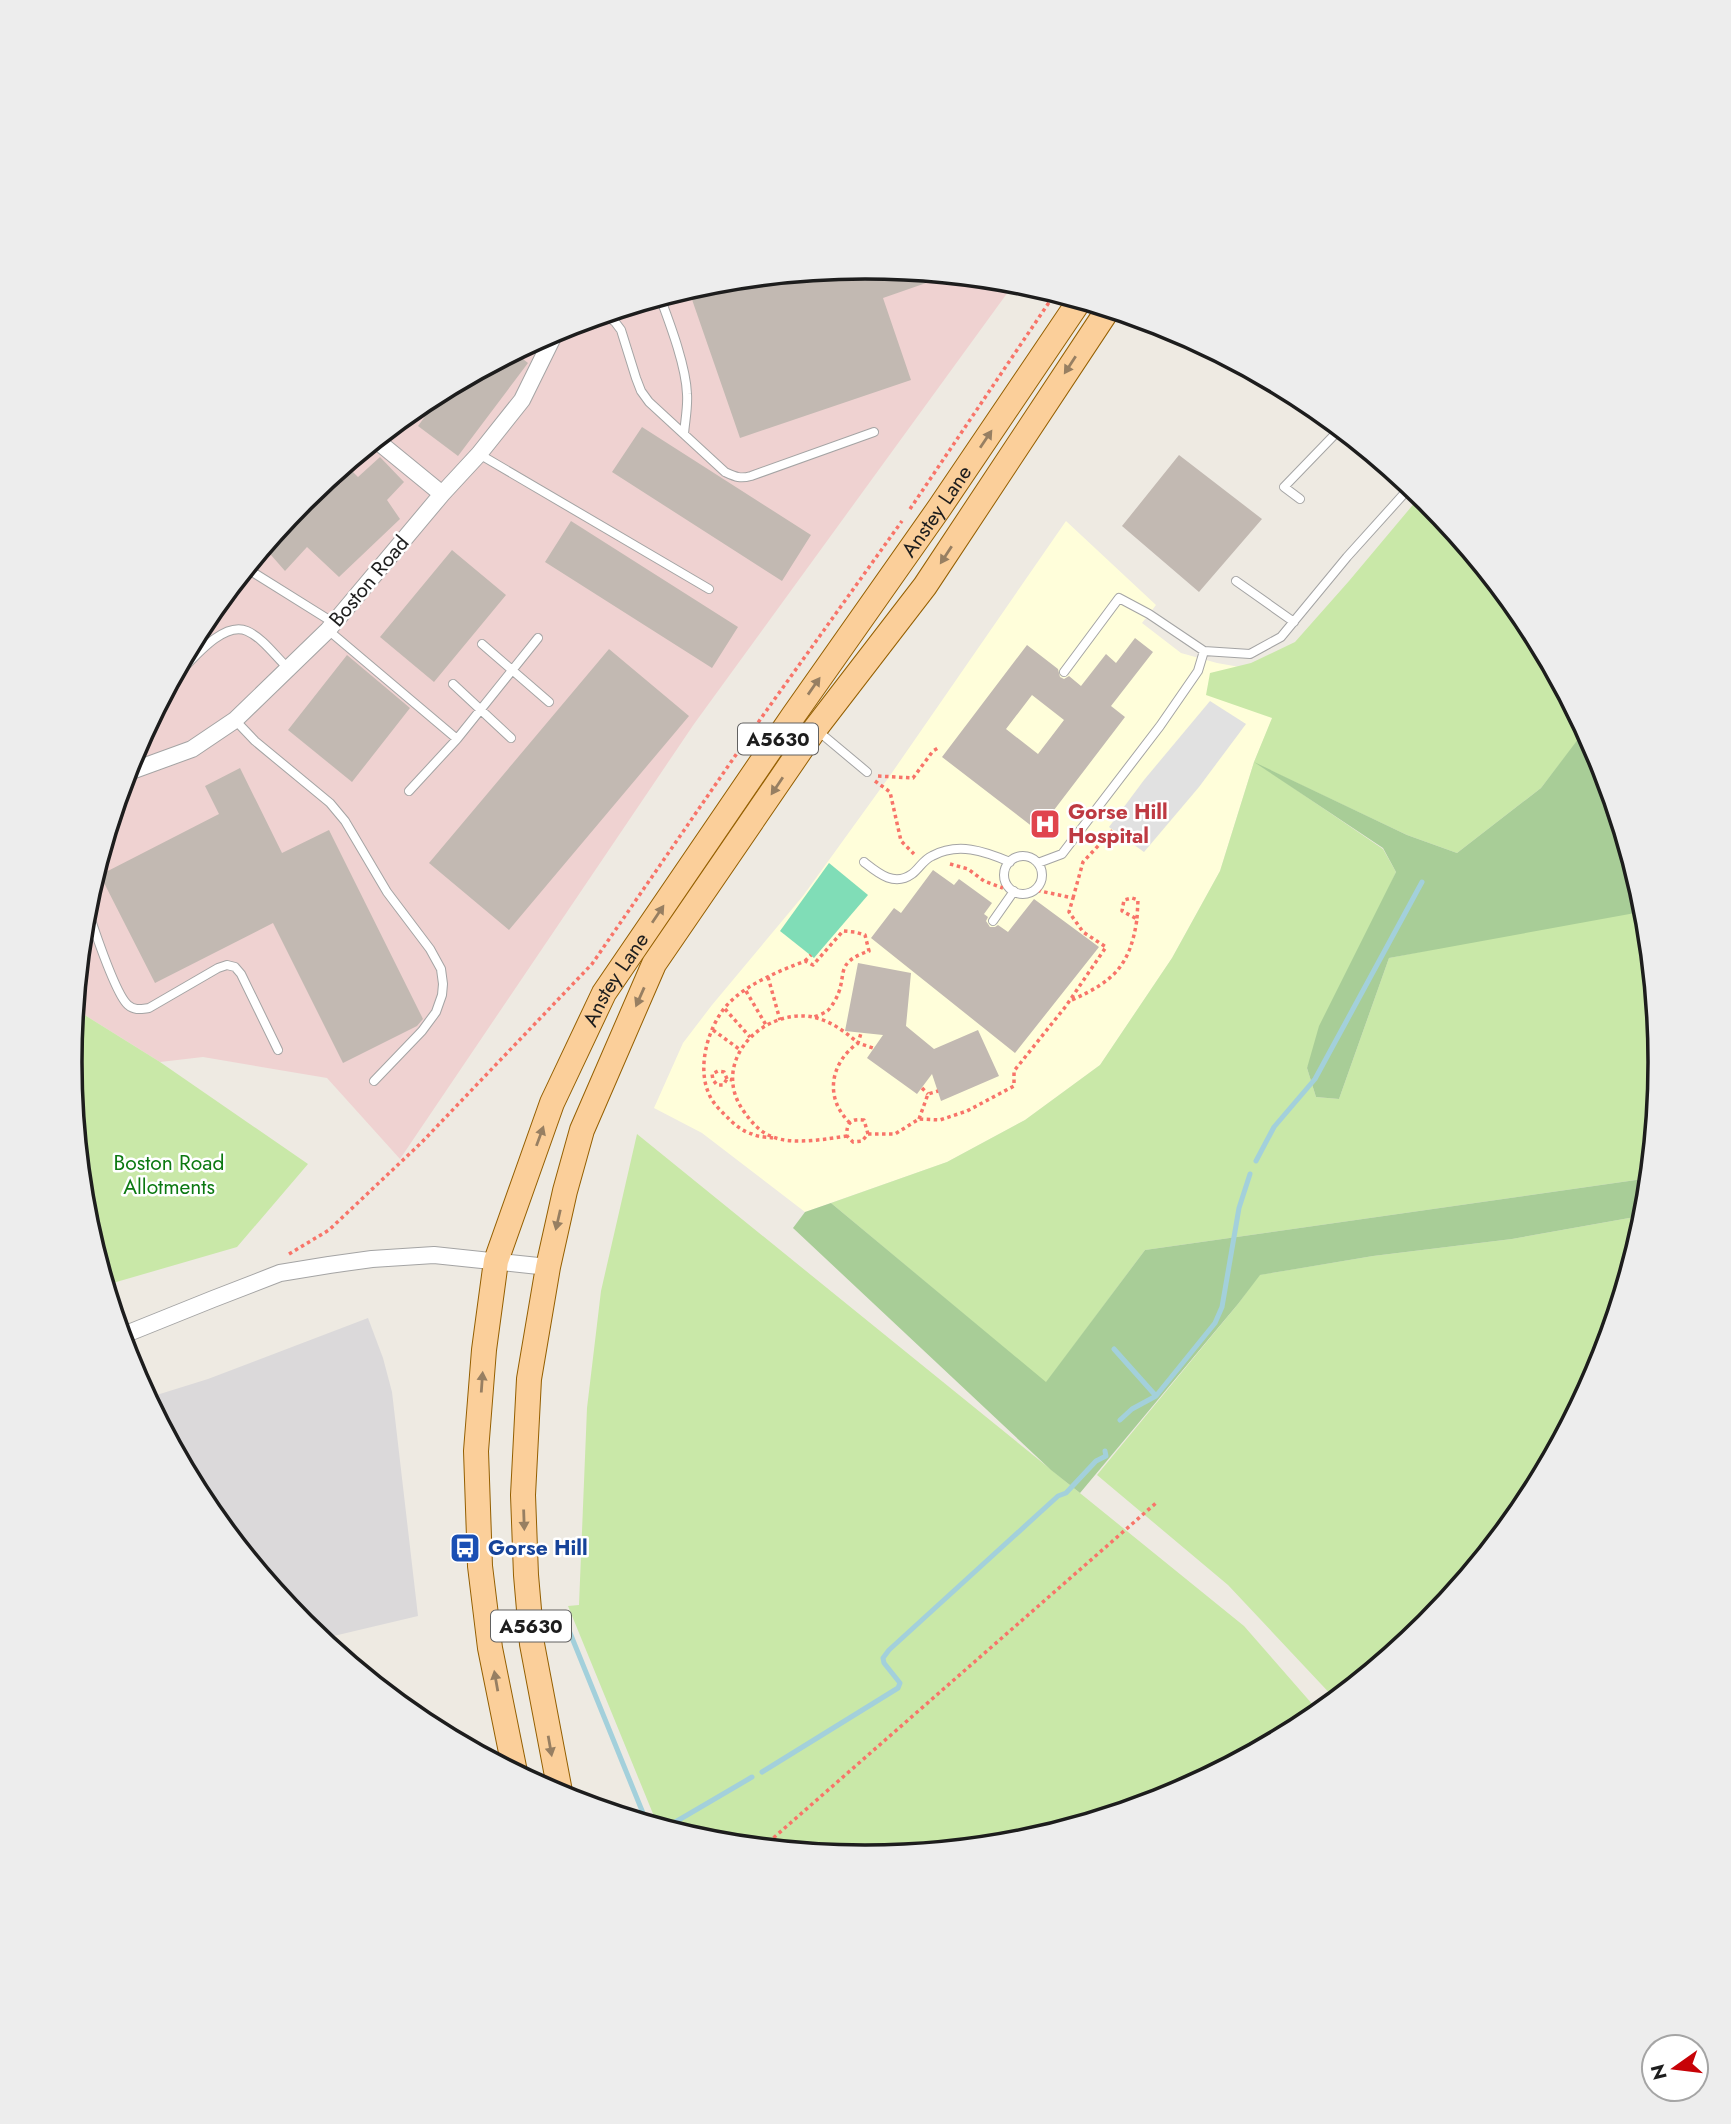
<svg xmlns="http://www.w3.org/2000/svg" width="1731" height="2124" font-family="Jost,sans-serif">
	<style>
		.residential { fill: #dbd9da }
		.commercial { fill: #efd2d1 }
		.education { fill: #fffeda }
		.grass { fill: #c9e8a8 }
		.forest { fill: #a8cd97 }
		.pitch { fill: #80ddb7 }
		.parking { fill: #e1e1e1 }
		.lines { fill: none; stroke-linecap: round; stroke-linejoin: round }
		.stream { stroke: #a3d0db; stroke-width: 5 }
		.building { fill: #c2b9b2; fill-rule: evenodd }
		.lane-casing { stroke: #a4a4a4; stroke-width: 10 }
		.street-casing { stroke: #a4a4a4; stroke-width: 18 }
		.primary-casing { stroke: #945f01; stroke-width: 26 }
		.path { stroke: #f87469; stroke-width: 3.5; stroke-dasharray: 3.5 3.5; stroke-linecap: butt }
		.lane { stroke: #fff; stroke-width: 8 }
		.street { stroke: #fff; stroke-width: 16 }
		.primary { stroke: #fbcf9a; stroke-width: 24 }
		.oneway { fill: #977f62 }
		.labels { text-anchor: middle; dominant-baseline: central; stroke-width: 5; stroke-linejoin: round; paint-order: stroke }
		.shield { fill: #fff; stroke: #616161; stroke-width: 2 }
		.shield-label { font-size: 19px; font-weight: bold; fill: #1d1d1d }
		.street-label { font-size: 21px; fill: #1d1d1d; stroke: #fff }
		.health-label { font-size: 21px; font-weight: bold; fill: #be3a42; stroke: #fff; text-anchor: start }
		.park-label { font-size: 21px; fill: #0c7912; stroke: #fff }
		.transit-label { font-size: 21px; font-weight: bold; fill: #164399; stroke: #fff; text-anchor: start }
		.rim { fill: none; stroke: #1d1d1d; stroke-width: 3.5 }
	</style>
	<rect width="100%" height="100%" fill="#eeeae2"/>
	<path class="residential" d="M 368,1318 L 383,1358 L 392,1392 L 418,1616 L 321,1639 L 303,1624 L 204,1504 L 147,1398 L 208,1379 Z"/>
	<path class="commercial" d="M 866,267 L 1016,281 L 694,724 L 400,1159 L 327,1078 L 203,1057 L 160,1062 L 75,1009 L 85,906 L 131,757 L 204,620 L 303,499 L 424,400 L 561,327 L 711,282 Z"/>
	<path class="education" d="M 1066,521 L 1156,605 L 1142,623 L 1181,653 L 1217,663 L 1279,674 L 1273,717 L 1254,762 L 1220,871 L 1172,958 L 1100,1065 L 1025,1120 L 947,1162 L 805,1212 L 702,1133 L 654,1108 L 683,1043 L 712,1005 L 803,896 L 889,777 Z"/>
	<path class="grass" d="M 1422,494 L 1428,500 L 1527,620 L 1582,722 L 1583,734 L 1541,788 L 1457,853 L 1407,835 L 1261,766 L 1383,849 L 1396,872 L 1307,1068 L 1316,1097 L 1339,1099 L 1389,958 L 1646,907 L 1660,1051 L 1660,1073 L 1650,1178 L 1145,1250 L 1046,1383 L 831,1203 L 947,1162 L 1025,1120 L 1100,1065 L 1172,958 L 1220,871 L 1254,762 L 1272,718 L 1206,695 L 1210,673 L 1251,663 L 1295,642 L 1349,581 Z
		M 75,1009 L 160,1062 L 308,1164 L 237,1247 L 106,1285 L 85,1217 L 70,1062 Z
		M 637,1134 L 1244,1626 L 1320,1713 L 1307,1724 L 1170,1797 L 1020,1842 L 865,1857 L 710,1842 L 658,1826 L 568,1606 L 579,1605 L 587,1408 L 601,1291 Z
		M 1646,1215 L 1600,1367 L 1527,1504 L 1428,1625 L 1336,1700 L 1228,1585 L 1097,1475 L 1238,1304 L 1259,1275 L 1373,1256 L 1512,1239 Z"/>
	<path class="forest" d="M 1582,722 L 1601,758 L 1646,911 L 1389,958 L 1339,1099 L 1316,1097 L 1307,1068 L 1319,1026 L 1396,872 L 1383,848 L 1254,762 L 1407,835 L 1457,853 L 1541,788 L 1582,734 Z
		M 1650,1178 L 1646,1215 L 1512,1239 L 1373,1256 L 1260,1275 L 1238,1304 L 1080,1493 L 1051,1470 L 793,1228 L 805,1212 L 831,1203 L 1046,1382 L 1145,1250 Z"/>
	<path class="pitch" d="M 829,863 L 868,895 L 814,958 L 780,931 Z"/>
	<path class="parking" d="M 1210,701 L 1246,724 L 1199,787 L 1144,852 L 1109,827 L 1144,780 Z"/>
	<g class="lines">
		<path class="stream" d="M 1256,1161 L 1274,1127 L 1315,1079 L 1422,882
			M 1114,1349 L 1156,1396
			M 1120,1420 L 1132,1409 L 1156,1396 L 1215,1323 L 1222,1307 L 1239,1208 L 1250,1174
			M 564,1618 L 647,1823
			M 762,1772 L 898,1688 L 900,1683 L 884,1663 L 883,1658 L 889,1650 L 1058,1496 L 1066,1493 L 1096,1461 L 1106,1456 L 1105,1451
			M 665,1828 L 752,1777"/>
	</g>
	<path class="building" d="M 866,267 L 949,275 L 883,298 L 911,380 L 740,438 L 688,288 L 711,282 Z
		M 514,352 L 528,363 L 458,456 L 418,426 L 446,388 Z
		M 642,427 L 811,535 L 782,581 L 612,472 Z
		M 1179,455 L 1262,519 L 1199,592 L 1122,526 Z
		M 380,457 L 404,482 L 387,500 L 400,519 L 339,577 L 307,547 L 285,571 L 264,547 L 303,499 L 332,475 L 340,484 L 352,471 L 358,477 Z
		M 571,521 L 738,627 L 712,668 L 545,562 Z
		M 452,550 L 506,595 L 434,682 L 380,637 Z
		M 1135,638 L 1153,652 L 1111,706 L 1125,717 L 1038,831 L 942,757 L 1027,645 L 1058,669 L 1060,677 L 1064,679 L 1069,676 L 1081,686 L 1106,654 L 1116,663 ZM 1032,695 L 1064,720 L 1038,754 L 1006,729 Z
		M 609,649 L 689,716 L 509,930 L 429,863 Z
		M 347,655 L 410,708 L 352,782 L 288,730 Z
		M 240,768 L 282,853 L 329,830 L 423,1019 L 417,1026 L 343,1063 L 273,923 L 155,983 L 100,875 L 219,814 L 205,786 Z
		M 933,870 L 954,885 L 959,879 L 992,903 L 984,914 L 988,917 L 986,921 L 990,927 L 995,927 L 998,925 L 1008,932 L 1034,899 L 1099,947 L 1015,1053 L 871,938 L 894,908 L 901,913 Z
		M 858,963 L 911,973 L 906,1026 L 934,1049 L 978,1030 L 999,1076 L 941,1101 L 932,1074 L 917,1094 L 867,1058 L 883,1035 L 845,1031 Z"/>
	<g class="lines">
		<g class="lane-casing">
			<path id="lane" d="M 660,297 C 670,324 686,366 687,394 C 688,407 685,421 684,434
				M 604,314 L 615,322 L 621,330 L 636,378 L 641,391 L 649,402 L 725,472 C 736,477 740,479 751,476 L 874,432
				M 479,454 L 709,589
				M 1300,499 L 1284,487 L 1341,428
				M 246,568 L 334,623
				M 1236,581 L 1294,622
				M 328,630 L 457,739 L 538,638
				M 482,644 L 549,702
				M 1064,672 L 1119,598 L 1149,614 L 1204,651 L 1250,654 L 1281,637 L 1347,557 L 1411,486
				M 173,679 C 190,663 222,620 247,631 C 263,638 276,657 288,668
				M 453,684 L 511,738
				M 235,720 L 255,741 L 330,803 L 345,821 L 387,892 L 430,949 L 441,969 L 443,984 L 442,995 L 436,1012 L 422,1031 L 374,1081
				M 818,731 L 867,772
				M 409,791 L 457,739
				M1004 875a19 19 0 1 1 38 0a19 19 0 1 1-38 0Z
				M 864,862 C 878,873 894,887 912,874 C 919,869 923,860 932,856 C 958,842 984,851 1010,862
				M 1038,863 L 1062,854 L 1160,726 L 1198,671 L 1204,651
				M 87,901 L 88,911 C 94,929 116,995 128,1005 C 135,1011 141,1009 149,1008 L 218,968 L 227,965 L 235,967 L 241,974 L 278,1050
				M 993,921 L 1014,891"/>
		</g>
		<g class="street-casing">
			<path id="street" d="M 376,440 L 442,494
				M 126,773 L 192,749 L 235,720 L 328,630 L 442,494 L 479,454 L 522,400 L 557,329
				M 121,1336 L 213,1299 L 280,1273 L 329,1265 L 372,1259 L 434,1255 L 548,1267"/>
		</g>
		<g class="primary-casing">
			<g id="primary">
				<path id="s1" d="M 515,1772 L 490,1648 L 480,1566 L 476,1451 L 484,1350 L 496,1261 L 552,1103 L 604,993 L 793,716 L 940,507 L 1080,300"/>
				<path d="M 561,1797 L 532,1644 L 526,1575 L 523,1495 L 529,1379 L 548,1267 L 565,1191 L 582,1130 L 654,964 L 815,729 L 925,586 L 1109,308"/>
			</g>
		</g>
		<path class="path" d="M 910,509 L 1056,292
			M 878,776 L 913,778 L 933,751 L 940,747
			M 875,781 L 890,792 L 901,841 L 914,854
			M 950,864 L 968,869 L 984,881 L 1003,888
			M 1073,898 L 1083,862 L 1113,830
			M 805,961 L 811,955
			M 768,977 L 780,1020
			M 746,991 L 766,1025
			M 1072,1000 C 1114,981 1130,966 1137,919 L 1122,911 L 1124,900 L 1132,898 L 1138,900 L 1137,919
			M 725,1009 L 750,1037
			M 713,1030 L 739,1049
			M 727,1079 L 724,1072 L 718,1071 L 712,1074 L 713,1080 L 717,1085 L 723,1085 L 727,1079 L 732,1080
			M 922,1088 L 928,1094
			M 919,1119 L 928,1094 L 938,1091
			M 850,1123 C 824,1098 830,1063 858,1043 L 873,1048
			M 868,1134 L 864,1120 C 851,1118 846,1123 847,1136 L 853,1142 L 862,1141 L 868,1134 L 895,1134 L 919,1119 L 940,1120 L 967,1111 L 1014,1086 L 1014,1071 L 1066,1006 L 1106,947 L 1083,932 L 1069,912 L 1073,898 L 1040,891 L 1038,887
			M 847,1136 C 827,1139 792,1145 773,1137 C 761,1133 752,1123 745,1113 C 710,1067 755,1013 806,1016 C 827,1018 843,1030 858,1043 L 861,1033
			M 773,1138 C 767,1137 758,1137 752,1134 C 744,1132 735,1125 729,1119 C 722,1112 713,1104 709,1094 C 698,1070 706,1037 719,1016 C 735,988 777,972 805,961 L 813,965 L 843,931 L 855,932 L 865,935 L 869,951 C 831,964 850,976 834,1002 C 833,1004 829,1010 827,1011 C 823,1014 816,1016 812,1018
			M 289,1254 L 329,1230 L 422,1142 L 592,964 L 764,714 L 902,521
			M 763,1847 L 1156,1503"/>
		<use href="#lane" class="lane"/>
		<use href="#street" class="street"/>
		<use href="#primary" class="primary"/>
	</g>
	<defs><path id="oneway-solid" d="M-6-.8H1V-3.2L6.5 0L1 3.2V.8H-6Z" transform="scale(1.75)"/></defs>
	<g class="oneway">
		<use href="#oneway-solid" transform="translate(1070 365) rotate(123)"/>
		<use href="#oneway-solid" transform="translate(986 439) rotate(-56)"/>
		<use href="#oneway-solid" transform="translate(946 555) rotate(123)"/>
		<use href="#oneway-solid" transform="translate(814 686) rotate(-55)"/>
		<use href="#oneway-solid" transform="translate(777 786) rotate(124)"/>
		<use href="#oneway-solid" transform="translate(658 914) rotate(-56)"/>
		<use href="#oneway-solid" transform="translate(640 997) rotate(114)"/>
		<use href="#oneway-solid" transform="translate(540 1136) rotate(-70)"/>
		<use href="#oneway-solid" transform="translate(558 1220) rotate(103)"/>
		<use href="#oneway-solid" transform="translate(482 1382) rotate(-86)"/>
		<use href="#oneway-solid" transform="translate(524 1520) rotate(88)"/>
		<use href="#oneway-solid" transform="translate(496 1681) rotate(-100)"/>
		<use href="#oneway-solid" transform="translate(550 1746) rotate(80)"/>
	</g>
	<defs>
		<g id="hospital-square" transform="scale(1.575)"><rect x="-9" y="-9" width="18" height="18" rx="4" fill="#e0444e" stroke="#fff"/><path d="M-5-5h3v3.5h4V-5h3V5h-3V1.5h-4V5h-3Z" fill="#fff"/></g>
		<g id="bus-square" transform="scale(1.575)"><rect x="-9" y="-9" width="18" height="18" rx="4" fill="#1a4fb4" stroke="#fff"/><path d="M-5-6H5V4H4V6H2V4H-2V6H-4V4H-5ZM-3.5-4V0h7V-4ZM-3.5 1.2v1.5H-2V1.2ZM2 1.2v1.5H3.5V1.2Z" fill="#fff"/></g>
	</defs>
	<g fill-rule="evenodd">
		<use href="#hospital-square" x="1045" y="824"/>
		<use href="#bus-square" x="465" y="1548"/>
	</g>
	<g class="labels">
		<g class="shield">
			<rect x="738" y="723.5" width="80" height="31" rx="5"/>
			<rect x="491" y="1610.5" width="80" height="31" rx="5"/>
		</g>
		<g class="shield-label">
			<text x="778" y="739">A5630</text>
			<text x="531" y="1626">A5630</text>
		</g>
		<g class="street-label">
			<text stroke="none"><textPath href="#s1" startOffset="1390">Anstey Lane</textPath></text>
			<text transform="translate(369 581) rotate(-50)">Boston Road</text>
			<text stroke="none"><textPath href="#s1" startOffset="822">Anstey Lane</textPath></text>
		</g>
		<g class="health-label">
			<text x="1068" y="812">Gorse Hill<tspan x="1068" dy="24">Hospital</tspan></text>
		</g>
		<g class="park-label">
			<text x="169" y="1163">Boston Road<tspan x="169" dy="24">Allotments</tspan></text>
		</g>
		<g class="transit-label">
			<text x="488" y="1548">Gorse Hill</text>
		</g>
	</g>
	<path d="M0 0H1731V2124H0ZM82 1062a783 783 0 1 1 1566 0a783 783 0 1 1-1566 0Z" fill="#ededed" fill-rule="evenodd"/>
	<path class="rim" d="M82 1062a783 783 0 1 1 1566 0a783 783 0 1 1-1566 0Z"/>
	<g transform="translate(1675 2068) rotate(256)"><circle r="33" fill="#ffffff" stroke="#a5a5a5" stroke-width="2"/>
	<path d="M0-5L12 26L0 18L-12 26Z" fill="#c70207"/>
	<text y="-10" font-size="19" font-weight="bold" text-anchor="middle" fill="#1d1d1d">N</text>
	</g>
</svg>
